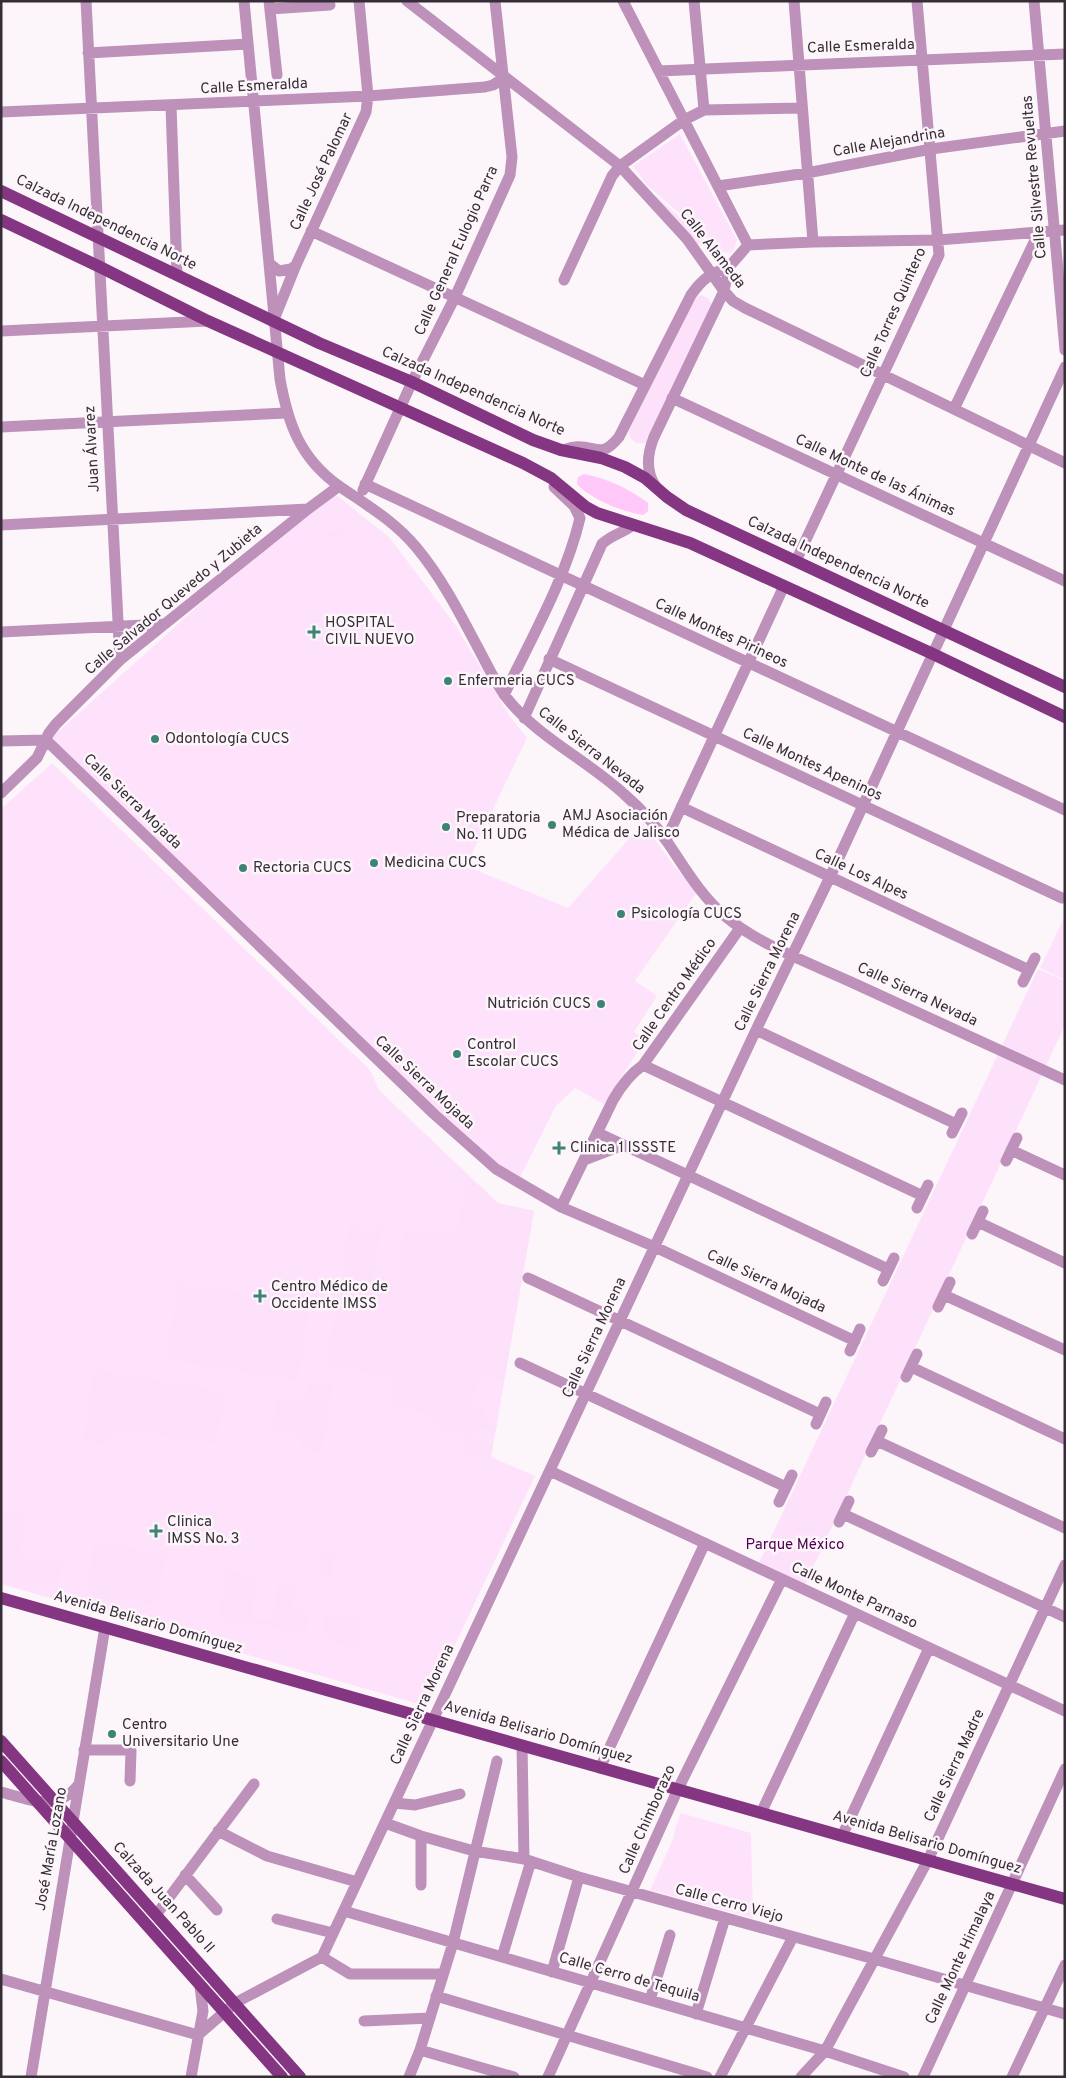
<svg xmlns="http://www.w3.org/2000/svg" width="1066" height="2078" font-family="Overpass,sans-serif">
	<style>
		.built { fill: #fee2fb }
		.green { fill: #fde1fa }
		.water { fill: #ffc8f9 }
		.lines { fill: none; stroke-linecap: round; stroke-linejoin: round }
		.minor { stroke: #bd91b9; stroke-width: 11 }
		.major { stroke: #853682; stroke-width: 12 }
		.poi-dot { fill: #3f8376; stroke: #fcf6fb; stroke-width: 2 }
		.labels { text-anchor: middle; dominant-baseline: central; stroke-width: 5; stroke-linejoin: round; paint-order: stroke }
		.street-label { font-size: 15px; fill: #372d36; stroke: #fcf6fb }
		.poi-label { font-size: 15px; fill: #372d36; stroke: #fcf6fb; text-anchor: start }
		.park-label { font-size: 15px; fill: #4f004d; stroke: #fcf6fb }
	</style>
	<rect width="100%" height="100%" fill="#fcf6fb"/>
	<path class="built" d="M 680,134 L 737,240 L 734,250 L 729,253 L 723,252 L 646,184 L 633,166 Z
		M 335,494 L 389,537 L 454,623 L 509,715 L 527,738 L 466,866 L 568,908 L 643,823 L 674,866 L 697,892 L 635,981 L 657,996 L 634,1032 L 645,1040 L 604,1104 L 575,1088 L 556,1106 L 517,1183 L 498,1174 L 219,898 L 124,812 L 49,740 L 208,597 Z
		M 52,763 L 370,1070 L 379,1090 L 498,1203 L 534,1211 L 491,1457 L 535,1476 L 426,1706 L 1,1584 L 1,809 Z
		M 1065,916 L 1065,980 L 1040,968 Z
		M 681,1813 L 751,1833 L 753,1918 L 650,1890 L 674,1837 L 674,1832 Z"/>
	<path class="green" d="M 651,192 L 704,239 L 698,245 Z
		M 701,295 L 708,298 L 712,305 L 647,442 C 637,446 629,441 629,430 L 690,301 Z
		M 344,530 L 345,535 L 325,538 L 324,534 Z
		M 1038,969 L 1065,981 L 1065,1025 L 805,1585 L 759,1563 Z
		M 466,1173 L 498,1203 L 534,1211 L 504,1381 L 478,1377 L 473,1405 L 485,1407 L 483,1420 L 497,1422 L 496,1431 L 475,1427 L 473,1441 L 493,1444 L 490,1461 L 462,1452 L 464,1433 L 438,1429 L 423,1412 L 389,1407 L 394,1377 L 326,1366 L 350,1220 L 361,1221 L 360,1230 L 375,1232 L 377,1224 L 382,1224 L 374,1276 L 397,1280 L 405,1228 L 457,1235 Z
		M 178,1283 L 310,1304 L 298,1381 L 166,1360 Z
		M 94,1370 L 226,1392 L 216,1444 L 112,1429 L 109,1445 L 83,1442 Z
		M 309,1380 L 333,1384 L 322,1453 L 300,1449 L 302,1436 L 272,1431 L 277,1399 L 305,1403 Z
		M 1,1510 L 27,1513 L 20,1556 L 62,1563 L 58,1588 L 1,1580 Z
		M 94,1542 L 166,1553 L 158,1605 L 86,1594 Z
		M 321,1548 L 335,1550 L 331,1577 L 317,1575 Z
		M 226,1567 L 228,1570 L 258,1575 L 251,1618 L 272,1621 L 278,1583 L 296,1585 L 292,1610 L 310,1612 L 307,1632 L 218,1620 Z
		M 324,1615 L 360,1619 L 356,1647 L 334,1644 L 335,1636 L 322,1634 Z"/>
	<path class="water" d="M 584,474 C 606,478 630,489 648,503 L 648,511 L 643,515 C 623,512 590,499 577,484 L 578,477 Z"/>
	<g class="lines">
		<path class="minor" d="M 86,1 L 120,660
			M 244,1 L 280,379 C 288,424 300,458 339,486 C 368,506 393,520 416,547 C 441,577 458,610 476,644 C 486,662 494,681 506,697 C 538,738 586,759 624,794 C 640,808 656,825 668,843 C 685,868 701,896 725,916 C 759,945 810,963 851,982 C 922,1014 993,1047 1065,1080
			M 269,1 L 277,75
			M 407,1 L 620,166 L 687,239 L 724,291 L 733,301 L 745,308 L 1065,463
			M 623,1 L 748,245
			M 694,1 L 704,110
			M 794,1 L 813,242
			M 1034,1 L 1065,350
			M 270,9 L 330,5
			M 88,53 L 248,44
			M 659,71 L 1065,54
			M 171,106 L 177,275
			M 1,112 L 368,96 L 485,87 L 493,85 L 504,78
			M 718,186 L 807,173 L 931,149 L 1065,131
			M 311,231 L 645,385
			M 748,245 L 813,242 L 938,240 L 1065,230
			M 269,263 L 279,271 L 291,269 L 296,265
			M 564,280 L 612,176 L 620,166 L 684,120 L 704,110 L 802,108
			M 275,317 L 296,265 L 366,112 L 368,96 L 359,1
			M 1,331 L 208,321
			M 672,398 L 1065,581
			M 954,409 L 1039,232
			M 1,427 L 286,413
			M 563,450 C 567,449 571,447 575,447 C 597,445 600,460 619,437 L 691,295 C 703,278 710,274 729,267
			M 365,484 L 1065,810
			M 656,487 C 645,471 647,454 654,437 L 724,291 L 729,267 L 748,245
			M 363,490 L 412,382 L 455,297 L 510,175 L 512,157 L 495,1
			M 1,525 L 308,509
			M 796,561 L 939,255 L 917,1
			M 1,632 L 165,624
			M 549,659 L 1062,898
			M 504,695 C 531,639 566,578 580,518 L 574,506 L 554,487
			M 524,718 L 602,544 C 611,535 623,533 633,525
			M 1,741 L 46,740 L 434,1114 L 496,1169 L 561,1207 L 655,1247 L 855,1341
			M 1,793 L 37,758 L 49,733 L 56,724 L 120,660 L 308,509 L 339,486
			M 681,807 L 1029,970
			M 666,840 L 784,586
			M 1023,982 L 1035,958
			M 756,1030 L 956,1124
			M 643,1065 L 923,1196
			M 598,1133 L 888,1269
			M 952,1133 L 962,1113
			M 1011,1150 L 1065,1175
			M 584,1160 L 623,1145
			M 1006,1161 L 1017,1138
			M 561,1207 L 613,1100 C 621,1086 629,1075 643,1065 L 740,928
			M 917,1208 L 928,1185
			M 978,1222 L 1065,1263
			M 972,1234 L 983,1211
			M 528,1278 L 820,1414
			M 883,1281 L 894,1258
			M 944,1295 L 1065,1350
			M 938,1307 L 950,1282
			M 850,1351 L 860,1329
			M 520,1363 L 786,1487
			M 911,1367 L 1065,1439
			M 906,1377 L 917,1354
			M 816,1424 L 826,1402
			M 877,1441 L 1065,1528
			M 871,1452 L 882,1430
			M 550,1471 L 1065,1711
			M 779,1502 L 792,1475
			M 843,1514 L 1065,1617
			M 839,1522 L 849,1501
			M 522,1745 L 524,1859
			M 84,1750 L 126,1750 L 131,1751 L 130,1781
			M 600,1768 L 705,1543
			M 1,1792 C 31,1800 57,1813 79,1784
			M 394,1803 L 415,1805 L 460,1794
			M 761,1813 L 855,1613
			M 385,1823 L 421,1836 L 474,1851 L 524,1859 L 579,1877 L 874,1959 L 1065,2014
			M 218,1831 L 267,1856 L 357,1882
			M 421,1836 L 421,1885
			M 842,1836 L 929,1648
			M 185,1875 L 217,1910
			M 344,1911 L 825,2051 L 904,2077
			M 156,1915 L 254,1784
			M 277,1919 L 333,1933
			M 322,1957 L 350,1974 L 443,1974
			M 502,1957 L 531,1861
			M 552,1972 L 579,1877
			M 1,1979 L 198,2035
			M 436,1996 L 707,2077
			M 650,2000 L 670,1935
			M 696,2014 L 725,1918
			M 364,2021 L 430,2018
			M 198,2035 L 235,2003 L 322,1957 L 756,1030 L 830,877 L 1065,367
			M 420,2050 L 514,2077
			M 31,2077 L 105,1627
			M 191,2077 L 203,2011 L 200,1986
			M 409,2077 L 420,2050 L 453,1943 L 497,1761
			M 548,2077 L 678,1789 L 782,1579
			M 720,2077 L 793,1937
			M 801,2077 L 825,2051 L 928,1860 L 1065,1565
			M 923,2077 L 1065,1769
			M 1012,2077 L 1065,1965"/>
		<path class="major" d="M 1,191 L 319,343 L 412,382 L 533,440 L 561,450 L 601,458 L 625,467 L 645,478 L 667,497 L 686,510 L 1065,687
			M 1,220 L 98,266 L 208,321 L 523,463 L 551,478 L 586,507 L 597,513 L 690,543 L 933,654 L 1065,717
			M 1,1598 L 1065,1899
			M 1,1741 L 300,2077
			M 1,1761 L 282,2077"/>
	</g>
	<g class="poi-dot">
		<path d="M311.5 624.5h5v5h5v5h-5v5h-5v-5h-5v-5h5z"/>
		<circle cx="448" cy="681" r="5"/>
		<circle cx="155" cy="739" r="5"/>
		<circle cx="552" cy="825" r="5"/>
		<circle cx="446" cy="827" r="5"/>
		<circle cx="374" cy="863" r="5"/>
		<circle cx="243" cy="868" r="5"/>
		<circle cx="621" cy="914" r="5"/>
		<circle cx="601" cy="1004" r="5"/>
		<circle cx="457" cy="1054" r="5"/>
		<path d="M556.5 1140.5h5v5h5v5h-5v5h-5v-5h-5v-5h5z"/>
		<path d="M257.5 1288.5h5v5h5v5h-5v5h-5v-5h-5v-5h5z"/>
		<path d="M153.5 1523.5h5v5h5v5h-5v5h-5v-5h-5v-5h5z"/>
		<circle cx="112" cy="1734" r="5"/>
	</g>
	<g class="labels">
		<g class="street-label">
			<text transform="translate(861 47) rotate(-2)">Calle Esmeralda</text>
			<text transform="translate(254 87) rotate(-3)">Calle Esmeralda</text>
			<text transform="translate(889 143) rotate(-10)">Calle Alejandrina</text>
			<text transform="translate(322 172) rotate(-65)">Calle José Palomar</text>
			<text transform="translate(1035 177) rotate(-95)">Calle Silvestre Revueltas</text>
			<text transform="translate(106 223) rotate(26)">Calzada Independencia Norte</text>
			<text transform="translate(712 249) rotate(52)">Calle Alameda</text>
			<text transform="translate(457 251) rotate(-66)">Calle General Eulogio Parra</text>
			<text transform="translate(894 313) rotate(-66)">Calle Torres Quintero</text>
			<text transform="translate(473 392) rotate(24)">Calzada Independencia Norte</text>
			<text transform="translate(93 449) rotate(-93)">Juan Álvarez</text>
			<text transform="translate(875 476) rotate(25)">Calle Monte de las Ánimas</text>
			<text transform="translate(838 563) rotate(25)">Calzada Independencia Norte</text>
			<text transform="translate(174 600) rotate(-40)">Calle Salvador Quevedo y Zubieta</text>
			<text transform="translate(721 634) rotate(25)">Calle Montes Pirineos</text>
			<text transform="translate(591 751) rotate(38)">Calle Sierra Nevada</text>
			<text transform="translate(812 765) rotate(25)">Calle Montes Apeninos</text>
			<text transform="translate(132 802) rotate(44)">Calle Sierra Mojada</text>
			<text transform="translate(861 875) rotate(25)">Calle Los Alpes</text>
			<text transform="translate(768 972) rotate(-64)">Calle Sierra Morena</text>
			<text transform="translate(675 995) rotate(-55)">Calle Centro Médico</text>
			<text transform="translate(917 995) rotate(25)">Calle Sierra Nevada</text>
			<text transform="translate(424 1083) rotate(43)">Calle Sierra Mojada</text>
			<text transform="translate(766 1282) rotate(25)">Calle Sierra Mojada</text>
			<text transform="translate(595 1338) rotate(-65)">Calle Sierra Morena</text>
			<text transform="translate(854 1596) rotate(25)">Calle Monte Parnaso</text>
			<text transform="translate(148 1623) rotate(16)">Avenida Belisario Domínguez</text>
			<text transform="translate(423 1705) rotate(-65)">Calle Sierra Morena</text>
			<text transform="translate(538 1733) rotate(16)">Avenida Belisario Domínguez</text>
			<text transform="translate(955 1766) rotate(-65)">Calle Sierra Madre</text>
			<text transform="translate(648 1820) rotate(-66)">Calle Chimborazo</text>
			<text transform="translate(927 1843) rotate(16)">Avenida Belisario Domínguez</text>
			<text transform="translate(52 1849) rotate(-80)">José María Lozano</text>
			<text transform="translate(163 1898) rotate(48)">Calzada Juan Pablo II</text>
			<text transform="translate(729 1904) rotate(15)">Calle Cerro Viejo</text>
			<text transform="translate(961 1958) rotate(-65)">Calle Monte Himalaya</text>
			<text transform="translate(629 1978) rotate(16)">Calle Cerro de Tequila</text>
		</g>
		<g class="poi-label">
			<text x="325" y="623">HOSPITAL<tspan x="325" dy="17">CIVIL NUEVO</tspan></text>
			<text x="458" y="681">Enfermeria CUCS</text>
			<text x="165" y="739">Odontología CUCS</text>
			<text x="562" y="816">AMJ Asociación<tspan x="562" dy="17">Médica de Jalisco</tspan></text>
			<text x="456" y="818">Preparatoria<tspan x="456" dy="17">No. 11 UDG</tspan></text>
			<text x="384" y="863">Medicina CUCS</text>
			<text x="253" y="868">Rectoria CUCS</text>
			<text x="631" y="914">Psicología CUCS</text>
			<text x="591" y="1004" text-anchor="end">Nutrición CUCS</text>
			<text x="467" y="1045">Control<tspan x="467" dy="17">Escolar CUCS</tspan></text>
			<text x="570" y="1148">Clinica 1 ISSSTE</text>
			<text x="271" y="1287">Centro Médico de<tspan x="271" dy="17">Occidente IMSS</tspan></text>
			<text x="167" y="1522">Clinica<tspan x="167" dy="17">IMSS No. 3</tspan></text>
			<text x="122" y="1725">Centro<tspan x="122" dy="17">Universitario Une</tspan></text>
		</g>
		<g class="park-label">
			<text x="795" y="1545">Parque México</text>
		</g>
	</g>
	<rect width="1066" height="2078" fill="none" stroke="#372d36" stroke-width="5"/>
</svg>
